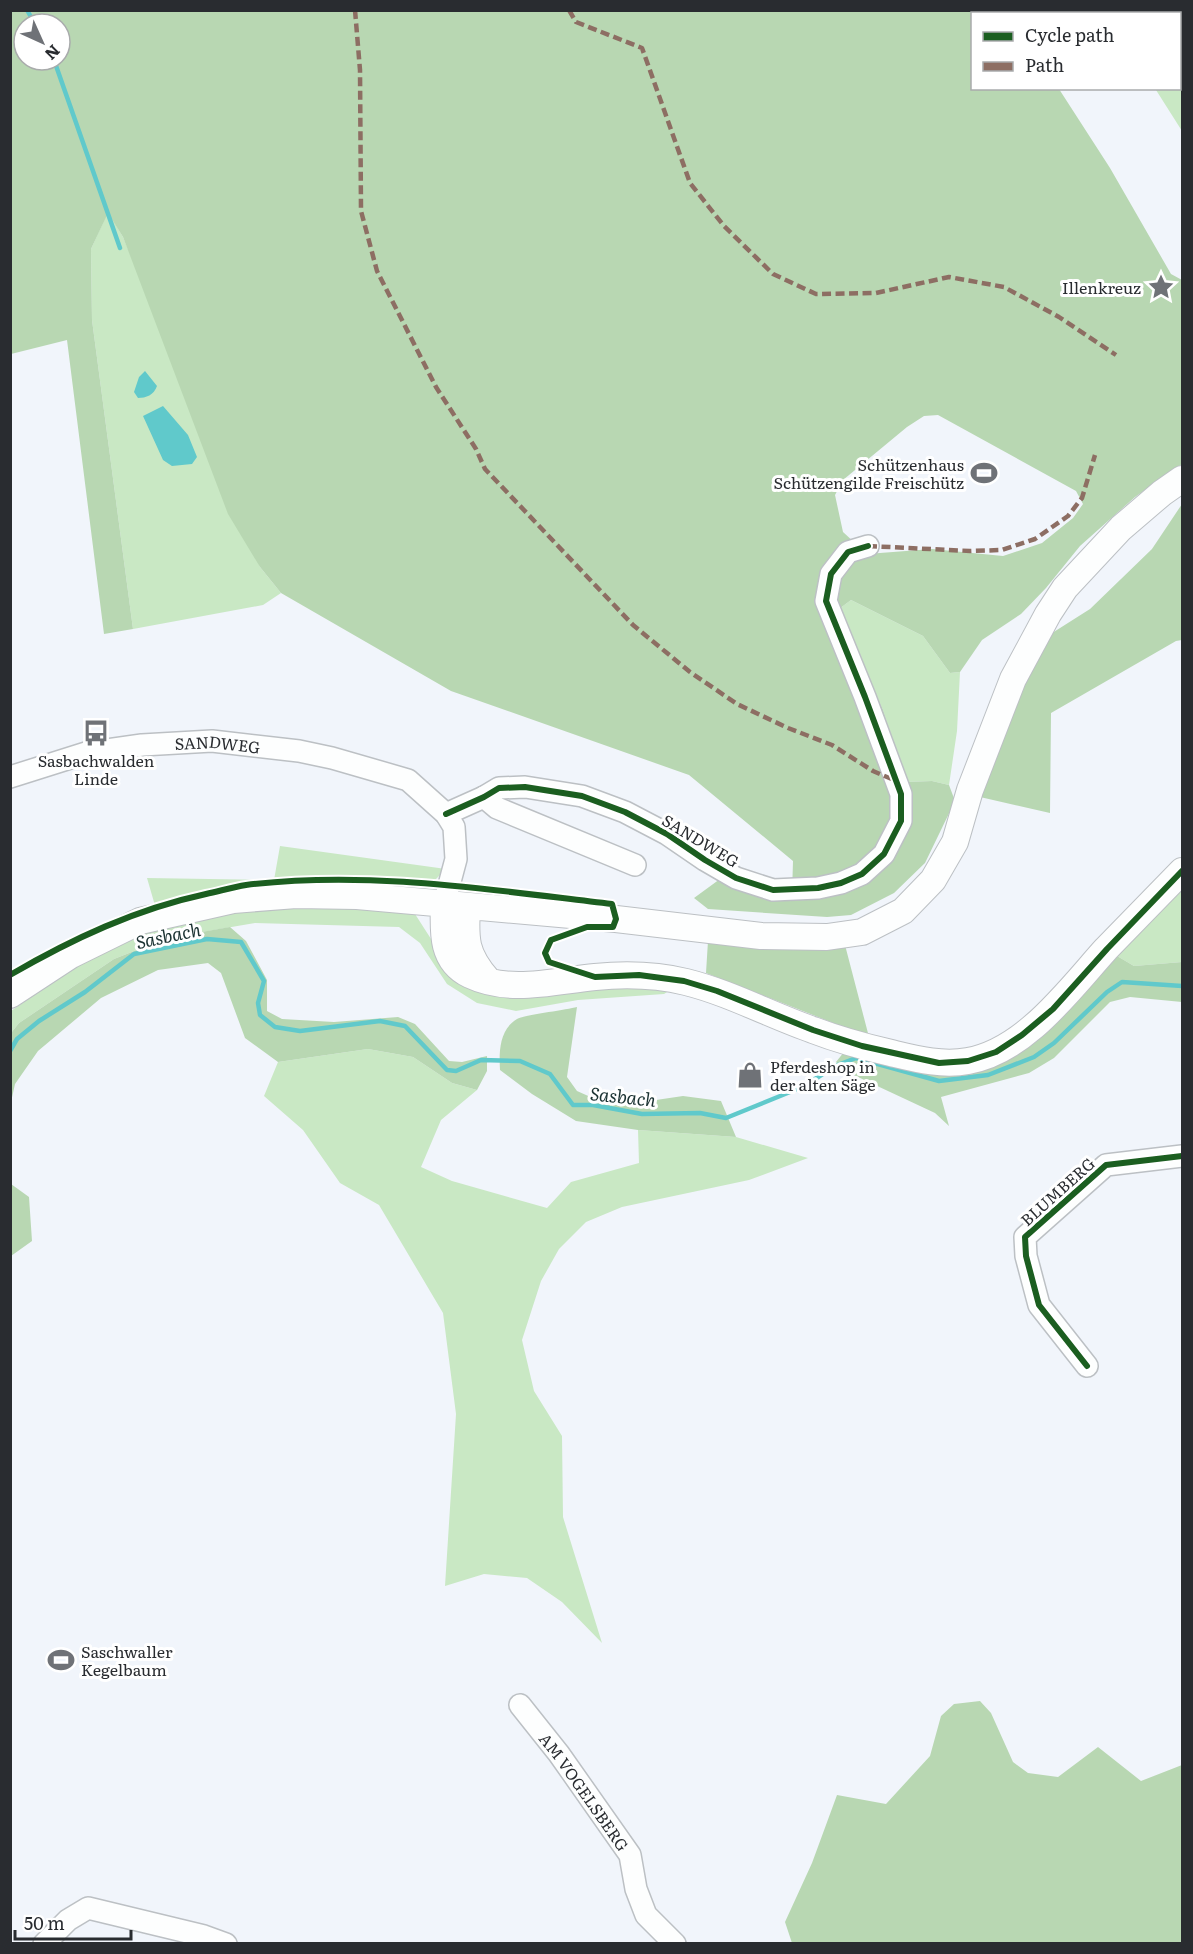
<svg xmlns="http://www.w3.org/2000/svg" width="1193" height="1954" font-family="Literata,serif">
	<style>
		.green { fill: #c9e8c4 }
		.forest { fill: #b8d7b2; fill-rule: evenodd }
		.water { fill: #60c9cb }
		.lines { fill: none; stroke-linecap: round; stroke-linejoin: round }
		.stream { stroke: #60c9cb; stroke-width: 4.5 }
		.minor-casing { stroke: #bcc0c4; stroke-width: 24 }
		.major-casing { stroke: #bcc0c4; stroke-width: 28 }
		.minor { stroke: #fdfefe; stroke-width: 21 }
		.major { stroke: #fdfefe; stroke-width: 26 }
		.quiet { stroke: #8d6e63; stroke-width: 4.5; stroke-dasharray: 9 4.5; stroke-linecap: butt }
		.cycleway-casing { stroke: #fff; stroke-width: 10 }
		.cycleway { stroke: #1b5e20; stroke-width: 6 }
		.labels { text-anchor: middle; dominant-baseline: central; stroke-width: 6; stroke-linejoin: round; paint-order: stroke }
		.poi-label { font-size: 16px; fill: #292c30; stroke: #fff; text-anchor: end }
		.street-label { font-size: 16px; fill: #292c30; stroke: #fff }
		.water-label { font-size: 18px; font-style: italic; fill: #1b3232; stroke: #fff }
	</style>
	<rect width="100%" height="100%" fill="#f1f5fb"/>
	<path class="green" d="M 1162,11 L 1182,11 L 1182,131 L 1156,90 L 1180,88 L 1180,14 L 1165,13 Z
		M 108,212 L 123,237 L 260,567 L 281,593 L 263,605 L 133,629 L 92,320 L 91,249 Z
		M 851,600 L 923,636 L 950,673 L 960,672 L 957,731 L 949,785 L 932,781 L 906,782 L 883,710 L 839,609 Z
		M 280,846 L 446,869 L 429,886 L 309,881 L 235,890 L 156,909 L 147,878 L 274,880 Z
		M 1182,880 L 1182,962 L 1134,966 L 1112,953 Z
		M 266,904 L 349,905 L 415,914 L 449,967 L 608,983 L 675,987 L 664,994 L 578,1000 L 516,1011 L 477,1003 L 447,984 L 420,943 L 399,927 L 255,923 L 167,938 L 114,959 L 19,1023 L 11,1033 L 11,1011 L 71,969 L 153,928 Z
		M 368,1049 L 413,1057 L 452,1083 L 477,1090 L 441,1120 L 421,1167 L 452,1181 L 547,1208 L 571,1182 L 639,1163 L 638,1130 L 736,1137 L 808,1158 L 749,1180 L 622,1207 L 586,1222 L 559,1249 L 541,1281 L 522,1340 L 534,1391 L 562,1436 L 563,1517 L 602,1643 L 562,1602 L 527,1578 L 484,1574 L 445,1586 L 456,1414 L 443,1313 L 379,1205 L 340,1183 L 303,1130 L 264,1096 L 278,1062 Z"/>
	<path class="forest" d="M 11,11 L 1013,11 L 1014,13 L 972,14 L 972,88 L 1059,89 L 1110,168 L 1171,274 L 1182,280 L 1182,464 L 1135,497 L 1080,546 L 1046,588 L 1021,614 L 982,640 L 960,672 L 950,673 L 923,636 L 851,600 L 839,609 L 883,710 L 906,782 L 932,781 L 949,785 L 955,801 L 925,863 L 894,893 L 851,915 L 827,917 L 708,909 L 694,898 L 720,879 L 792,894 L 793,861 L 689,775 L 451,691 L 281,593 L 260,567 L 228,514 L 123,237 L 108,213 L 91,249 L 92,320 L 133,629 L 104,634 L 67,340 L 11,354 ZM 24,24 L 60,24 L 60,60 L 24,60 ZM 938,415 L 1076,491 L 1083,504 L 1073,518 L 1042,543 L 1003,556 L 932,549 L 867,554 L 843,532 L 835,495 L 843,480 L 907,427 L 924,416 Z
		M 1182,504 L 1182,640 L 1176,641 L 1051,713 L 1050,813 L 980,797 L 1024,679 L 1049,635 L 1090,609 L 1152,549 Z
		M 230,927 L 246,941 L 267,980 L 267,1011 L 282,1019 L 334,1022 L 398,1017 L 415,1024 L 449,1061 L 462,1062 L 487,1056 L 487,1071 L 477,1090 L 452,1083 L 413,1057 L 368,1049 L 278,1062 L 245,1038 L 221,973 L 208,963 L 158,970 L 101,998 L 38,1051 L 15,1084 L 11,1102 L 11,1033 L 19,1023 L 114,959 L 167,938 Z
		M 708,941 L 845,945 L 869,1037 L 706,973 Z
		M 1112,953 L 1134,966 L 1182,962 L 1182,1002 L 1130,997 L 1110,1002 L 1054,1058 L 1029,1073 L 941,1097 L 949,1126 L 935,1113 L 843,1070 L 836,1062 L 844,1052 L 1001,1058 Z
		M 577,1007 L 567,1077 L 577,1091 L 595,1099 L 629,1104 L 683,1096 L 721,1101 L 736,1137 L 638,1130 L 576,1121 L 532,1094 L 500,1070 C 499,1052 499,1030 517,1019 C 524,1015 566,1010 577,1007 Z
		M 11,1184 L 29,1197 L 32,1241 L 11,1256 Z
		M 980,1701 L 991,1713 L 1013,1762 L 1028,1773 L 1058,1777 L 1098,1747 L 1141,1781 L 1182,1765 L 1182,1943 L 792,1943 L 785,1922 L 812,1863 L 837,1795 L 886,1804 L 930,1756 L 941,1716 L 954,1704 Z"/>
	<path class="water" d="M 145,371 L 157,386 C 154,395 146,398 138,398 L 134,392 L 139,377 Z
		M 163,406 L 188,435 L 197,457 L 192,464 L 172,466 L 163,460 L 143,416 Z"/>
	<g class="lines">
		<path class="stream" d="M 27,10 L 35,24
			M 54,60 L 120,248
			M 10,1051 L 17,1039 L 39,1021 L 85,992 L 134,954 L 207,939 L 241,942 L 264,981 L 258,1003 L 260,1015 L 275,1027 L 300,1031 L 380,1021 L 405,1026 L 447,1070 L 456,1071 L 481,1060 L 520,1061 L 550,1074 L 573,1105 L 593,1105 L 642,1114 L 700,1113 L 726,1118 L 790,1092 L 809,1083 L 835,1066 L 856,1058 L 939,1081 L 988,1075 L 1034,1057 L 1054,1043 L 1107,992 L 1122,982 L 1182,986"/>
		<g class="minor-casing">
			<g id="minor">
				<path id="s1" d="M 10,777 L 86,753 L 142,745 L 212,741 L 299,751 L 332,758 L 408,780 L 446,814 L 454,827 L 456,859 L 444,904"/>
				<path d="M 484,797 L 497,808 L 635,865"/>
				<path d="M 446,814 L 484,797 L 499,788 L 525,787 L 582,796 L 625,812 L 667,834 L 705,860 L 736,878 L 773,890 L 818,888 L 841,883 L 862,874 L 884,854 L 901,821 L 901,794 L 865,697 L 826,601 L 831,574 L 848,552 L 868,546"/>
				<path d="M 1087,1366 L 1039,1305 L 1026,1256 L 1025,1237 L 1106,1165 L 1182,1156"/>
				<path id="s2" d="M 520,1705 L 559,1754 L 630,1855 L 636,1889 L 646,1915 L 675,1944"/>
				<path d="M 44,1944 L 68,1920 L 88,1908 L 204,1936 L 226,1944"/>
			</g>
		</g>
		<g class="major-casing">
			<path id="major" d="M 444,904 C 443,932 441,961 470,975 C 510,994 554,981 595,977 C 625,974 657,975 686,982 C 730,993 770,1015 813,1030 C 839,1040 865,1047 891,1053 C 916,1059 942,1066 968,1061 C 1025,1051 1069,990 1106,949 C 1131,923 1157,897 1182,871
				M 467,906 C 465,939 465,954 488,980
				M 10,995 L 71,955 L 140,921 L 233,900 L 296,895 L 357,896 L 616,919 L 761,936 L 827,937 L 862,932 L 903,911 L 933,880 L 955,842 L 970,790 L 1013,679 L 1048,614 L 1065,588 L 1121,528 L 1162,493 L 1182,479"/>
		</g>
		<use href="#minor" class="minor"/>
		<use href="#major" class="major"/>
		<path class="quiet" d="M 355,10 L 360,70 L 361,211 L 377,271 L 436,387 L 476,449 L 485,469 L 633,625 L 690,672 L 737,704 L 788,728 L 832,745 L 873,771 L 894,780
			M 569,10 L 576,22 L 642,48 L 690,183 L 724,226 L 773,274 L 816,294 L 876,293 L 949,277 L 1004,287 L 1059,317 L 1116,355
			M 868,546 L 970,551 L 1002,550 L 1035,539 L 1068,516 L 1082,498 L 1095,455"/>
		<g class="cycleway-casing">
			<path id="cycleway" d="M 446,814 L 484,797 L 499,788 L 525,787 L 582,796 L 625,812 L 667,834 L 705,860 L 736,878 L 773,890 L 818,888 L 841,883 L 862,874 L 884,854 L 901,821 L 901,794 L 865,697 L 826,601 L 831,574 L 848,552 L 868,546
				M 10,975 C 72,939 136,909 206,894 C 220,891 233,887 246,885 C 368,870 491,890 612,904 L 616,919 L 613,927 L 587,927 L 551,940 L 545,953 L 549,962 L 595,977 L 639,975 L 684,981 L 717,991 L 813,1030 L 862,1046 L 939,1063 L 968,1061 L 996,1052 L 1022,1035 L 1053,1009 L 1107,949 L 1182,871
				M 1087,1366 L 1039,1305 L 1026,1256 L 1025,1237 L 1106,1165 L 1182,1156"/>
		</g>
		<use href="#cycleway" class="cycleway"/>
	</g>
	<defs>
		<g id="sight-bare" transform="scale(2.07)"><path d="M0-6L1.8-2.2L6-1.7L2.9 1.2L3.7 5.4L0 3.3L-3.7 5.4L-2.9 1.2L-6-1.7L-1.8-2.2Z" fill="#6f7277" stroke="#fff" stroke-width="2.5" paint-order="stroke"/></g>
		<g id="stadium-bare" transform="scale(2.07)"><path d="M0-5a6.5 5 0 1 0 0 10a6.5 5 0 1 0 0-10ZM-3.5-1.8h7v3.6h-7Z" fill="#6f7277" stroke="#fff" stroke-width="2.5" paint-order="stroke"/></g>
		<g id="bus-bare" transform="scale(2.07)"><path d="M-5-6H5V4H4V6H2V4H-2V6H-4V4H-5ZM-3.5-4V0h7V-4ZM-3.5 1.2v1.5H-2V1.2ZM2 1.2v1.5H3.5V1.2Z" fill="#6f7277" stroke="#fff" stroke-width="2.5" paint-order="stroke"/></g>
		<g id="shop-bare" transform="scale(2.07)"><path d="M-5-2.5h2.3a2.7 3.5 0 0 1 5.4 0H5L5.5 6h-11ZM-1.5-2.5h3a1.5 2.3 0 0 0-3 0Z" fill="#6f7277" stroke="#fff" stroke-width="2.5" paint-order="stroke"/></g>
	</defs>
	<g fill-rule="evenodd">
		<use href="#sight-bare" x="1161" y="287"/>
		<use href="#stadium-bare" x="984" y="473"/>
		<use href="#bus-bare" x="96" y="733"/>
		<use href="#shop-bare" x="750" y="1075"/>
		<use href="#stadium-bare" x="61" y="1660"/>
	</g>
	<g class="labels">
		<g class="poi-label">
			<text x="1141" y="287">Illenkreuz</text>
			<text x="964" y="464">Schützenhaus<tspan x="964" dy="18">Schützengilde Freischütz</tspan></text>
			<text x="96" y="760" text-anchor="middle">Sasbachwalden<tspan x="96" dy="18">Linde</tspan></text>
			<text x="770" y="1066" text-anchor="start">Pferdeshop in<tspan x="770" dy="18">der alten Säge</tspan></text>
			<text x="81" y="1651" text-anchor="start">Saschwaller<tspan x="81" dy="18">Kegelbaum</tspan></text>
		</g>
		<g class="street-label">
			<text stroke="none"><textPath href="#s1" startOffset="212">SANDWEG</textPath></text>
			<text transform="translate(701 840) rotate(31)">SANDWEG</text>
			<text transform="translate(1057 1191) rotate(-42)">BLUMBERG</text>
			<text stroke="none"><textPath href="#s2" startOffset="108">AM VOGELSBERG</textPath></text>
		</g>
		<g class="water-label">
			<text transform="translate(168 935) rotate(-12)">Sasbach</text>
			<text transform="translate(623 1096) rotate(6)">Sasbach</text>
		</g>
	</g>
	<rect width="1193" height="1954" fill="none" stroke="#292c30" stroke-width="24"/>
	<rect x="971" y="12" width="210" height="78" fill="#ffffff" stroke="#a9abac" stroke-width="1.5"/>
	<rect x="983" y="32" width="30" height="9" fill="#1b5e20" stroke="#a9abac" stroke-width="1.5"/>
	<text x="1025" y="42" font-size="18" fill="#292c30">Cycle path</text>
	<rect x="983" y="62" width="30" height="9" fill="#8d6e63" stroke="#a9abac" stroke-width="1.5"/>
	<text x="1025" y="72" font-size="18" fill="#292c30">Path</text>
	<g transform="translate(42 42) rotate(135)"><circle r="28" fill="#ffffff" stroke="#a9abac" stroke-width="1.5"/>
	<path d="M0-4.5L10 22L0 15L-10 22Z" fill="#6f7277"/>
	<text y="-9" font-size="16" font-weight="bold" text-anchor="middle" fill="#292c30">N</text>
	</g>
	<path d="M15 1930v9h116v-9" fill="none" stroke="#292c30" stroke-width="3"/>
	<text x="24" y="1930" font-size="18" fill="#292c30" stroke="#ffffff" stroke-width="4.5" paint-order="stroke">50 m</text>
</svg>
